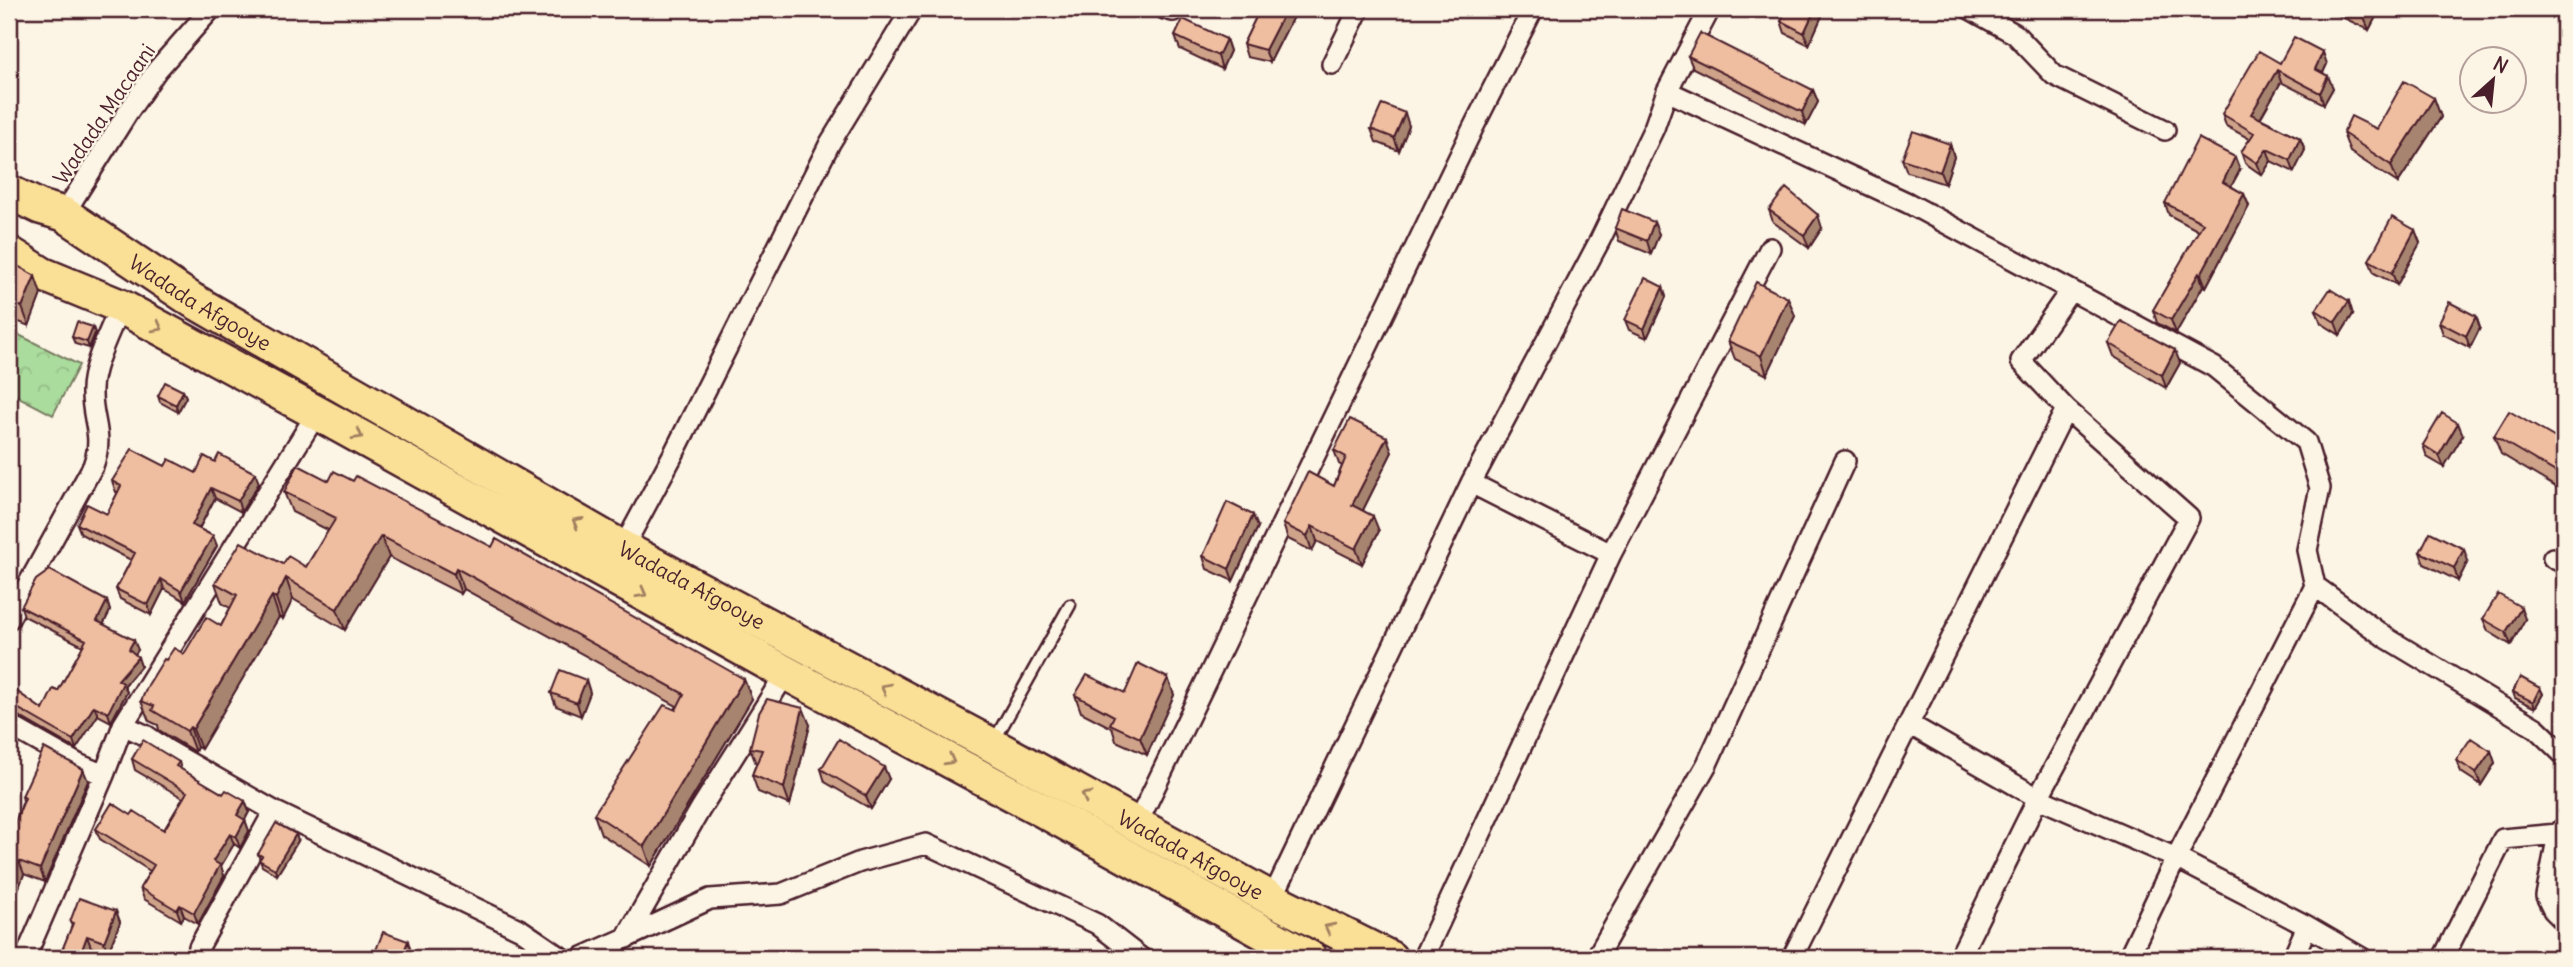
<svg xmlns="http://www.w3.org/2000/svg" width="2573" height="967" font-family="Delius,sans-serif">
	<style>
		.park { fill: url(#park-crowns); stroke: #7a7e64; stroke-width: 2 }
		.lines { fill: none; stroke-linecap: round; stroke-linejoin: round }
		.service-casing { stroke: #4a1f2b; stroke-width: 15 }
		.minor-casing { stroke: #4a1f2b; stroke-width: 24 }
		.trunk-casing { stroke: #4a1f2b; stroke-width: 38 }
		.service { stroke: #fcf5e5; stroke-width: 10 }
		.minor { stroke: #fcf5e5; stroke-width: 19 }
		.trunk { stroke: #fadf96; stroke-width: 33 }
		.wall { fill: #cea38a; stroke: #4a1f2b; stroke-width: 2 }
		.shaded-wall { fill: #a78470; stroke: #4a1f2b; stroke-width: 2 }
		.building { fill: #efbda0; stroke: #4a1f2b; stroke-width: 2 }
		.oneway { stroke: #a27f60 }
		.labels { text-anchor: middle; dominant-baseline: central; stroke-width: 5; stroke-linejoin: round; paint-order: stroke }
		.street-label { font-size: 21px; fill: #4a1f2b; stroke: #fcf5e5 }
	</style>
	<defs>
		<pattern id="park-crowns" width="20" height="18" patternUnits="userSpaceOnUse" patternTransform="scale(1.75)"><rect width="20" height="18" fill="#aadc9d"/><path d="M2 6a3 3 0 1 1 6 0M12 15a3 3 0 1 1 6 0" fill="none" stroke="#94bc87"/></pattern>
	</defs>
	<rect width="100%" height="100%" fill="#fcf5e5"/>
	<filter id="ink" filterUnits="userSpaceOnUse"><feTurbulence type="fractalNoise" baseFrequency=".0143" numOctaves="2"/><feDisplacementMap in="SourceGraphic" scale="14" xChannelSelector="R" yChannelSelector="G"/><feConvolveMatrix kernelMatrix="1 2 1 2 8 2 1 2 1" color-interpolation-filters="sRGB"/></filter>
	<g filter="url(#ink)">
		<path class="park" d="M 9,330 L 79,365 L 53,415 L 9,392 Z"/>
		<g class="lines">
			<g class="service-casing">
				<path id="service" d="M 994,741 L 1070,605"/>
			</g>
			<g class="minor-casing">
				<path id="minor" d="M 1165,9 L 1173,11 L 1174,9
					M 1970,9 L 2015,34 L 2054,75 L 2165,130
					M 1332,64 L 1359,9
					M 1667,91 L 1908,203 L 2214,367 L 2306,442 L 2320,488 L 2307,550 L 2315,586 L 2385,637 L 2536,728 L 2564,755
					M 64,214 L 128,112 L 157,70 L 211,9
					M 1471,483 L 1611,554
					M 623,548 L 674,453 L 830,143 L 912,9
					M 2553,558 L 2564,563
					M 9,619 L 93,466 C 105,434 91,421 92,390 C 92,365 111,330 120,306
					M 1909,724 L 2038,798 L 2176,858 L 2307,926 L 2362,958
					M 9,725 L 78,764 L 104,775
					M 123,725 L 147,736 L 167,750 L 274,811 L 199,947 L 197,958
					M 274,811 L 521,930 L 562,958
					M 1137,824 L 1473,128 L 1533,9
					M 2564,827 L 2558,834 L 2546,896 L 2553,910 L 2564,921
					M 1272,899 L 1471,483 L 1600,240 L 1654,128 L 1667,91 L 1710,9
					M 626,938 L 710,899 L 781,894 L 860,862 L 926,844 L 1097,924 L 1141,958
					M 25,958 L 104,775 L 123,725 L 317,413
					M 581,958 L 626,938 L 701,808 L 786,673
					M 1423,958 L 1611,554 L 1770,248
					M 1596,958 L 1707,764 L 1845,461
					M 1792,958 L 2066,409 L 2021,361 L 2070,291
					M 1959,958 L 2038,798 L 2189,518 L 2066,409
					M 2128,958 L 2176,858 L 2315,586
					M 2293,958 L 2307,926
					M 2443,958 L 2503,839 L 2558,834"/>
			</g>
			<g class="trunk-casing">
				<g id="trunk">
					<path id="s1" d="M 9,192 L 40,207 L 64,214 L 192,300 L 623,548 L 992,745 L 1272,899 L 1390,958"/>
					<path d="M 9,253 L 42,274 L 120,306 L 317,413 L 786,673 L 1044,811 L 1310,958"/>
				</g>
			</g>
			<use href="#service" class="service"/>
			<use href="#minor" class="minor"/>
			<use href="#trunk" class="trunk"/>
		</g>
		<path class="wall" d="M 1260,9 L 1297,9 L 1270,62 L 1247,57 L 1243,44 Z
			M 1825,9 L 1809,45 L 1785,33 L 1781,21 Z
			M 2325,9 L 2380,9 L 2369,30 Z
			M 1175,36 L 1226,39 L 1230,51 L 1222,69 L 1180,49 Z
			M 1688,56 L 1813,90 L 1818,102 L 1806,125 L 1693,68 Z
			M 2280,63 L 2327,64 L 2323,73 L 2333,88 L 2324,104 L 2281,82 L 2260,118 L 2300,138 L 2305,150 L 2294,172 L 2271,161 L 2262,175 L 2245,163 L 2241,152 L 2250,139 L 2226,126 L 2222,114 Z
			M 2434,98 L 2441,117 L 2398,183 L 2350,152 L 2343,133 L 2377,129 Z
			M 1409,126 L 1399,151 L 1376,142 L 1371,129 Z
			M 1950,144 L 1954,157 L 1945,184 L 1907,172 L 1902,159 Z
			M 2240,170 L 2231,186 L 2244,194 L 2249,206 L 2206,287 L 2203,286 L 2176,333 L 2157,323 L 2153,310 L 2199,231 L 2169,215 L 2165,203 Z
			M 1769,210 L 1822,228 L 1809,248 L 1773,222 Z
			M 1615,228 L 1659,234 L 1651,254 L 1619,241 Z
			M 2415,230 L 2420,243 L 2397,285 L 2374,273 L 2369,260 Z
			M 9,261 L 41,294 L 29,326 L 9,318 Z
			M 1663,287 L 1666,297 L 1647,338 L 1629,330 L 1625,320 Z
			M 1788,298 L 1795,316 L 1767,375 L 1735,359 L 1728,341 Z
			M 2316,310 L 2353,314 L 2340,335 L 2321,323 Z
			M 2476,316 L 2480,328 L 2470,348 L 2443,334 L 2439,322 Z
			M 95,333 L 89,348 L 75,344 L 72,337 Z
			M 2108,343 L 2180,363 L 2166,388 L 2113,356 Z
			M 183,391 L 186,397 L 178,412 L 160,402 L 158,396 Z
			M 2463,435 L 2444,467 L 2427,457 L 2423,445 Z
			M 2494,436 L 2564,443 L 2564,492 L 2501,454 Z
			M 1334,450 L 1392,452 L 1363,510 L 1379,531 L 1362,564 L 1317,541 L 1312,551 L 1288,539 L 1283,524 L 1334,486 L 1342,466 L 1339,464 Z
			M 165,466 L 196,473 L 259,483 L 241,512 L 215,498 L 199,529 L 213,536 L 217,546 L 185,601 L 164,589 L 151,615 L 120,599 L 116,589 L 131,560 L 81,534 L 77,524 L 107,514 L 118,492 L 116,492 L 112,481 Z
			M 284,492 L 752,699 L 651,866 L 601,834 L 594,814 L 677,706 L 464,589 L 461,594 L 389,557 L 345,630 L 293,599 L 283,619 L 279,617 L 201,749 L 197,747 L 195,752 L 159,730 L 158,725 L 149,721 L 141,701 L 166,660 L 184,654 L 221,626 L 230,608 L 222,603 L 215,583 L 283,564 L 306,567 L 328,530 L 292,512 Z
			M 1258,527 L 1233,581 L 1207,569 L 1203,556 Z
			M 2420,552 L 2468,561 L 2458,581 L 2424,564 Z
			M 107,601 L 110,611 L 103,625 L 138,650 L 135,654 L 141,666 L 124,686 L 127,692 L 111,722 L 98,715 L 76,749 L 15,714 L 9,714 L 9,686 L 43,710 L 58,691 L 83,646 L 24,616 L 21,607 Z
			M 2483,619 L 2525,619 L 2511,645 L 2488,631 Z
			M 1168,678 L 1174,695 L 1147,755 L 1116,741 L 1112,728 L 1081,712 L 1075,695 L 1125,693 Z
			M 586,680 L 590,693 L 581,716 L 556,706 L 551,693 Z
			M 2540,688 L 2543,694 L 2535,708 L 2515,698 L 2513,692 Z
			M 810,725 L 790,805 L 758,792 L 752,775 L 756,764 L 750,748 Z
			M 2491,751 L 2495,763 L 2481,785 L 2461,772 L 2456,760 Z
			M 132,759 L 179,762 L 181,769 L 223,794 L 245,801 L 249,812 L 245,820 L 249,831 L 240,848 L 234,844 L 221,866 L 224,876 L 198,924 L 184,916 L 181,921 L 144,899 L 140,888 L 150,871 L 100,839 L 96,829 L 131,815 L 164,830 L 183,798 L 135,770 Z
			M 821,769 L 889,779 L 871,809 L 825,782 Z
			M 88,781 L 45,882 L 24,874 L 16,895 L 14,894 L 9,908 L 9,829 L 12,830 L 23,801 L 22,796 Z
			M 298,841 L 277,875 L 262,866 L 258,854 Z
			M 116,911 L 120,922 L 108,953 L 91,947 L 87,958 L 59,958 L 72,926 L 70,922 Z"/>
		<path class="shaded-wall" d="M 1286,9 L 1297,9 L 1270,62 L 1265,50 Z
			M 1815,9 L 1825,9 L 1809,45 L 1804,33 Z
			M 2364,9 L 2380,9 L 2369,30 L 2362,12 Z
			M 1226,39 L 1230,51 L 1222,69 L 1218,56 Z
			M 2323,52 L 2327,64 L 2319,81 L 2315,69 Z
			M 2277,70 L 2281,82 L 2256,126 L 2251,114 Z
			M 2328,76 L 2333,88 L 2324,104 L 2320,93 Z
			M 1813,90 L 1818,102 L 1806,125 L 1802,112 Z
			M 2434,98 L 2441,117 L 2398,183 L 2391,165 Z
			M 1405,113 L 1409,126 L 1399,151 L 1394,138 Z
			M 2300,138 L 2305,150 L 2294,172 L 2290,160 Z
			M 1950,144 L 1954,157 L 1945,184 L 1940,172 Z
			M 2267,149 L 2271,161 L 2262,175 L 2257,163 Z
			M 2235,157 L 2240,170 L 2227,194 L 2223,182 Z
			M 2244,194 L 2249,206 L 2206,287 L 2201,274 Z
			M 1818,215 L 1822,228 L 1809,248 L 1804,235 Z
			M 1654,222 L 1659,234 L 1651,254 L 1647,241 Z
			M 2415,230 L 2420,243 L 2397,285 L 2392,273 Z
			M 2199,273 L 2203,286 L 2176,333 L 2171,320 Z
			M 35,276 L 41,294 L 29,326 L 22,307 Z
			M 1663,287 L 1666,297 L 1647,338 L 1644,329 Z
			M 1788,298 L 1795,316 L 1767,375 L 1761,356 Z
			M 2349,301 L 2353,314 L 2340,335 L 2335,322 Z
			M 2476,316 L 2480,328 L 2470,348 L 2466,336 Z
			M 93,327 L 95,333 L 89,348 L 87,342 Z
			M 2175,350 L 2180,363 L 2166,388 L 2162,375 Z
			M 183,391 L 186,397 L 178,412 L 176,405 Z
			M 2458,423 L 2463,435 L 2444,467 L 2439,455 Z
			M 1387,437 L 1392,452 L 1358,520 L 1352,505 Z
			M 255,473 L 259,483 L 241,512 L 238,501 Z
			M 211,488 L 215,498 L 195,536 L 192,525 Z
			M 1253,515 L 1258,527 L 1233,581 L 1229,569 Z
			M 1373,516 L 1379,531 L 1362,564 L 1356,549 Z
			M 1312,526 L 1317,541 L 1312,551 L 1307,536 Z
			M 213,536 L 217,546 L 185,601 L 181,591 Z
			M 381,536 L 389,557 L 345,630 L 337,609 Z
			M 2464,549 L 2468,561 L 2458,581 L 2454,568 Z
			M 456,568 L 464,589 L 461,594 L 454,574 Z
			M 286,578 L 293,599 L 283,619 L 276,598 Z
			M 161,579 L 164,589 L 151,615 L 148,605 Z
			M 272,596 L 279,617 L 201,749 L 193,729 Z
			M 107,601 L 110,611 L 100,631 L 97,621 Z
			M 2521,607 L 2525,619 L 2511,645 L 2506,632 Z
			M 134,640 L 138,650 L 132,659 L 129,649 Z
			M 138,657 L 141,666 L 124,686 L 127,692 L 111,722 L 108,713 L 118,680 Z
			M 1168,678 L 1174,695 L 1147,755 L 1140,738 Z
			M 744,679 L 752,699 L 651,866 L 644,846 Z
			M 586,680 L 590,693 L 581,716 L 577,703 Z
			M 2540,688 L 2543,694 L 2535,708 L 2533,702 Z
			M 94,706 L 98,715 L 76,749 L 73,740 Z
			M 803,708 L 810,725 L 790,805 L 784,788 Z
			M 190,727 L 197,747 L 195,752 L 187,731 Z
			M 2491,751 L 2495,763 L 2481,785 L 2476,773 Z
			M 884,767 L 889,779 L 871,809 L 866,796 Z
			M 83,769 L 88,781 L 45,882 L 40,869 Z
			M 245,801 L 249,812 L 241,826 L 237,815 Z
			M 245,820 L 249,831 L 240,848 L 236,837 Z
			M 230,834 L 234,844 L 221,866 L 224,876 L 198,924 L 194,913 L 213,861 Z
			M 296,834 L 298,841 L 277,875 L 275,869 Z
			M 19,861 L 24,874 L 16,895 L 11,882 Z
			M 9,881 L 14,894 L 9,908 Z
			M 180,905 L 184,916 L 181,921 L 177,910 Z
			M 116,911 L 120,922 L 108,953 L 104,942 Z
			M 87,936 L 91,947 L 87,958 L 79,958 Z
			M 9,938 L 14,953 L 14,958 L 9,958 Z
			M 408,941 L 410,948 L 406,958 L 403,954 Z"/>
		<path class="building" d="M 1260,9 L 1286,9 L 1265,50 L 1243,44 Z
			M 1786,9 L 1815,9 L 1804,33 L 1781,21 Z
			M 1183,19 L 1226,39 L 1218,56 L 1175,36 Z
			M 1700,33 L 1813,90 L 1802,112 L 1688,56 Z
			M 2294,37 L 2323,52 L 2315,69 L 2328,76 L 2320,93 L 2277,70 L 2251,114 L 2300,138 L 2290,160 L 2267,149 L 2257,163 L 2241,152 L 2254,133 L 2222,114 L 2259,51 L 2280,63 Z
			M 2404,81 L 2434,98 L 2391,165 L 2343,133 L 2351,116 L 2377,129 Z
			M 1382,104 L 1405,113 L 1394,138 L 1371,129 Z
			M 1913,131 L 1950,144 L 1940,172 L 1902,159 Z
			M 2198,138 L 2235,157 L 2223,182 L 2244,194 L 2201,274 L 2199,273 L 2171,320 L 2153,310 L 2203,223 L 2165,203 Z
			M 1786,188 L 1818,215 L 1804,235 L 1769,210 Z
			M 1622,209 L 1654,222 L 1647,241 L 1615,228 Z
			M 2392,217 L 2415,230 L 2392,273 L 2369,260 Z
			M 9,261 L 35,276 L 22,307 L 9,302 Z
			M 1645,278 L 1663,287 L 1644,329 L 1625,320 Z
			M 1756,282 L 1788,298 L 1761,356 L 1728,341 Z
			M 2330,289 L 2349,301 L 2335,322 L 2316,310 Z
			M 2449,302 L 2476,316 L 2466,336 L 2439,322 Z
			M 2121,321 L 2175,350 L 2162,375 L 2108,343 Z
			M 77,322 L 93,327 L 87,342 L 72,337 Z
			M 165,382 L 183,391 L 176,405 L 158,396 Z
			M 2509,411 L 2564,443 L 2564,477 L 2494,436 Z
			M 2442,413 L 2458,423 L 2439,455 L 2423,445 Z
			M 1350,419 L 1387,437 L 1352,505 L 1373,516 L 1356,549 L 1312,526 L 1307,536 L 1283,524 L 1308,472 L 1334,486 L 1346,457 L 1334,450 Z
			M 132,449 L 165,466 L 169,459 L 196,473 L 204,456 L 215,462 L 219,454 L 255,473 L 238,501 L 211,488 L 192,525 L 213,536 L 181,591 L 161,579 L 148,605 L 116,589 L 135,553 L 77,524 L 87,504 L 107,514 L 121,486 L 112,481 Z
			M 298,465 L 329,481 L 334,471 L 353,481 L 356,476 L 492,547 L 496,539 L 744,679 L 644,846 L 594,814 L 664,705 L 676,710 L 684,694 L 456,568 L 454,574 L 381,536 L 337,609 L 286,578 L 276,598 L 272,596 L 193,729 L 190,727 L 187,731 L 152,710 L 154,706 L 141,701 L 148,685 L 164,659 L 166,660 L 174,648 L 184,654 L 206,617 L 221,626 L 237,595 L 215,583 L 241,542 L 283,564 L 288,556 L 306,567 L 336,518 L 284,492 Z
			M 1227,502 L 1253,515 L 1229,569 L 1203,556 Z
			M 2430,532 L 2464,549 L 2454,568 L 2420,552 Z
			M 50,570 L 107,601 L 97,621 L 134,640 L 129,649 L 138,657 L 118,680 L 123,683 L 108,713 L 94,706 L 73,740 L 12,705 L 9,705 L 9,686 L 43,710 L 53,689 L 58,691 L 86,640 L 21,607 L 36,580 Z
			M 2498,594 L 2521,607 L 2506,632 L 2483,619 Z
			M 1138,663 L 1168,678 L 1140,738 L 1110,724 L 1114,716 L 1075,695 L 1087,675 L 1125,693 Z
			M 560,670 L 586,680 L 577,703 L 551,693 Z
			M 2520,677 L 2540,688 L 2533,702 L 2513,692 Z
			M 767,699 L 803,708 L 784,788 L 752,775 L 762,750 L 750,748 L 759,713 Z
			M 2471,738 L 2491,751 L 2476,773 L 2456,760 Z
			M 839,739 L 884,767 L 866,796 L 821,769 Z
			M 143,740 L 179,762 L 176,766 L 223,794 L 226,790 L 245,801 L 237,815 L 245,820 L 236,837 L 230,834 L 213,861 L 220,865 L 194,913 L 180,905 L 177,910 L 140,888 L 154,865 L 96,829 L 112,803 L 131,815 L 134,811 L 164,830 L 187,792 L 132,759 Z
			M 44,748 L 83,769 L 40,869 L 19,861 L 11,882 L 9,881 L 9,883 L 9,829 L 12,830 L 25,798 L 22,796 Z
			M 276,823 L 296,834 L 275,869 L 259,860 L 262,856 L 258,854 Z
			M 79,898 L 116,911 L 104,942 L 87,936 L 79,958 L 59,958 L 73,923 L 70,922 Z
			M 383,932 L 408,941 L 403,954 L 412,958 L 373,958 Z"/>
		<defs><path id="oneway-chevron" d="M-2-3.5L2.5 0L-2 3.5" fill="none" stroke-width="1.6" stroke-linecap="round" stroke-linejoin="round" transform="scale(1.75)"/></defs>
		<g class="oneway">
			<use href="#oneway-chevron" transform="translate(158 327) rotate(28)"/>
			<use href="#oneway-chevron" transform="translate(358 435) rotate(29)"/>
			<use href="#oneway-chevron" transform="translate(577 522) rotate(-150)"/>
			<use href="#oneway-chevron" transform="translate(642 593) rotate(29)"/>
			<use href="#oneway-chevron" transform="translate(885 688) rotate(-152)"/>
			<use href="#oneway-chevron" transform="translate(950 760) rotate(28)"/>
			<use href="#oneway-chevron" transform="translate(1086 796) rotate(-151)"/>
			<use href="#oneway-chevron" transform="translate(1329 928) rotate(-153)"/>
		</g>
	</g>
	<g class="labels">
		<g class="street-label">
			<text transform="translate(104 114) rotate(-56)">Wadada Macaani</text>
			<text stroke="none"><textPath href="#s1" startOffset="222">Wadada Afgooye</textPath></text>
			<text stroke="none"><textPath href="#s1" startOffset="789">Wadada Afgooye</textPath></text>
			<text stroke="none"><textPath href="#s1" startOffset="1356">Wadada Afgooye</textPath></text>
		</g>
	</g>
	<rect width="2573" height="967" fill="none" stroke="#fcf5e5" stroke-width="35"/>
	<rect x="18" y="18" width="2538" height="932" fill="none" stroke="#4a1f2b" stroke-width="2.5" filter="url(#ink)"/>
	<g transform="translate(2493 80) rotate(27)"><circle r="33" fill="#fcf5e5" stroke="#b59f9b" stroke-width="2"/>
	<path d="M0-5L12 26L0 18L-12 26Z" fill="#4a1f2b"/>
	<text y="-10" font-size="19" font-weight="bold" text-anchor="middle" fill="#4a1f2b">N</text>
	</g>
</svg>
